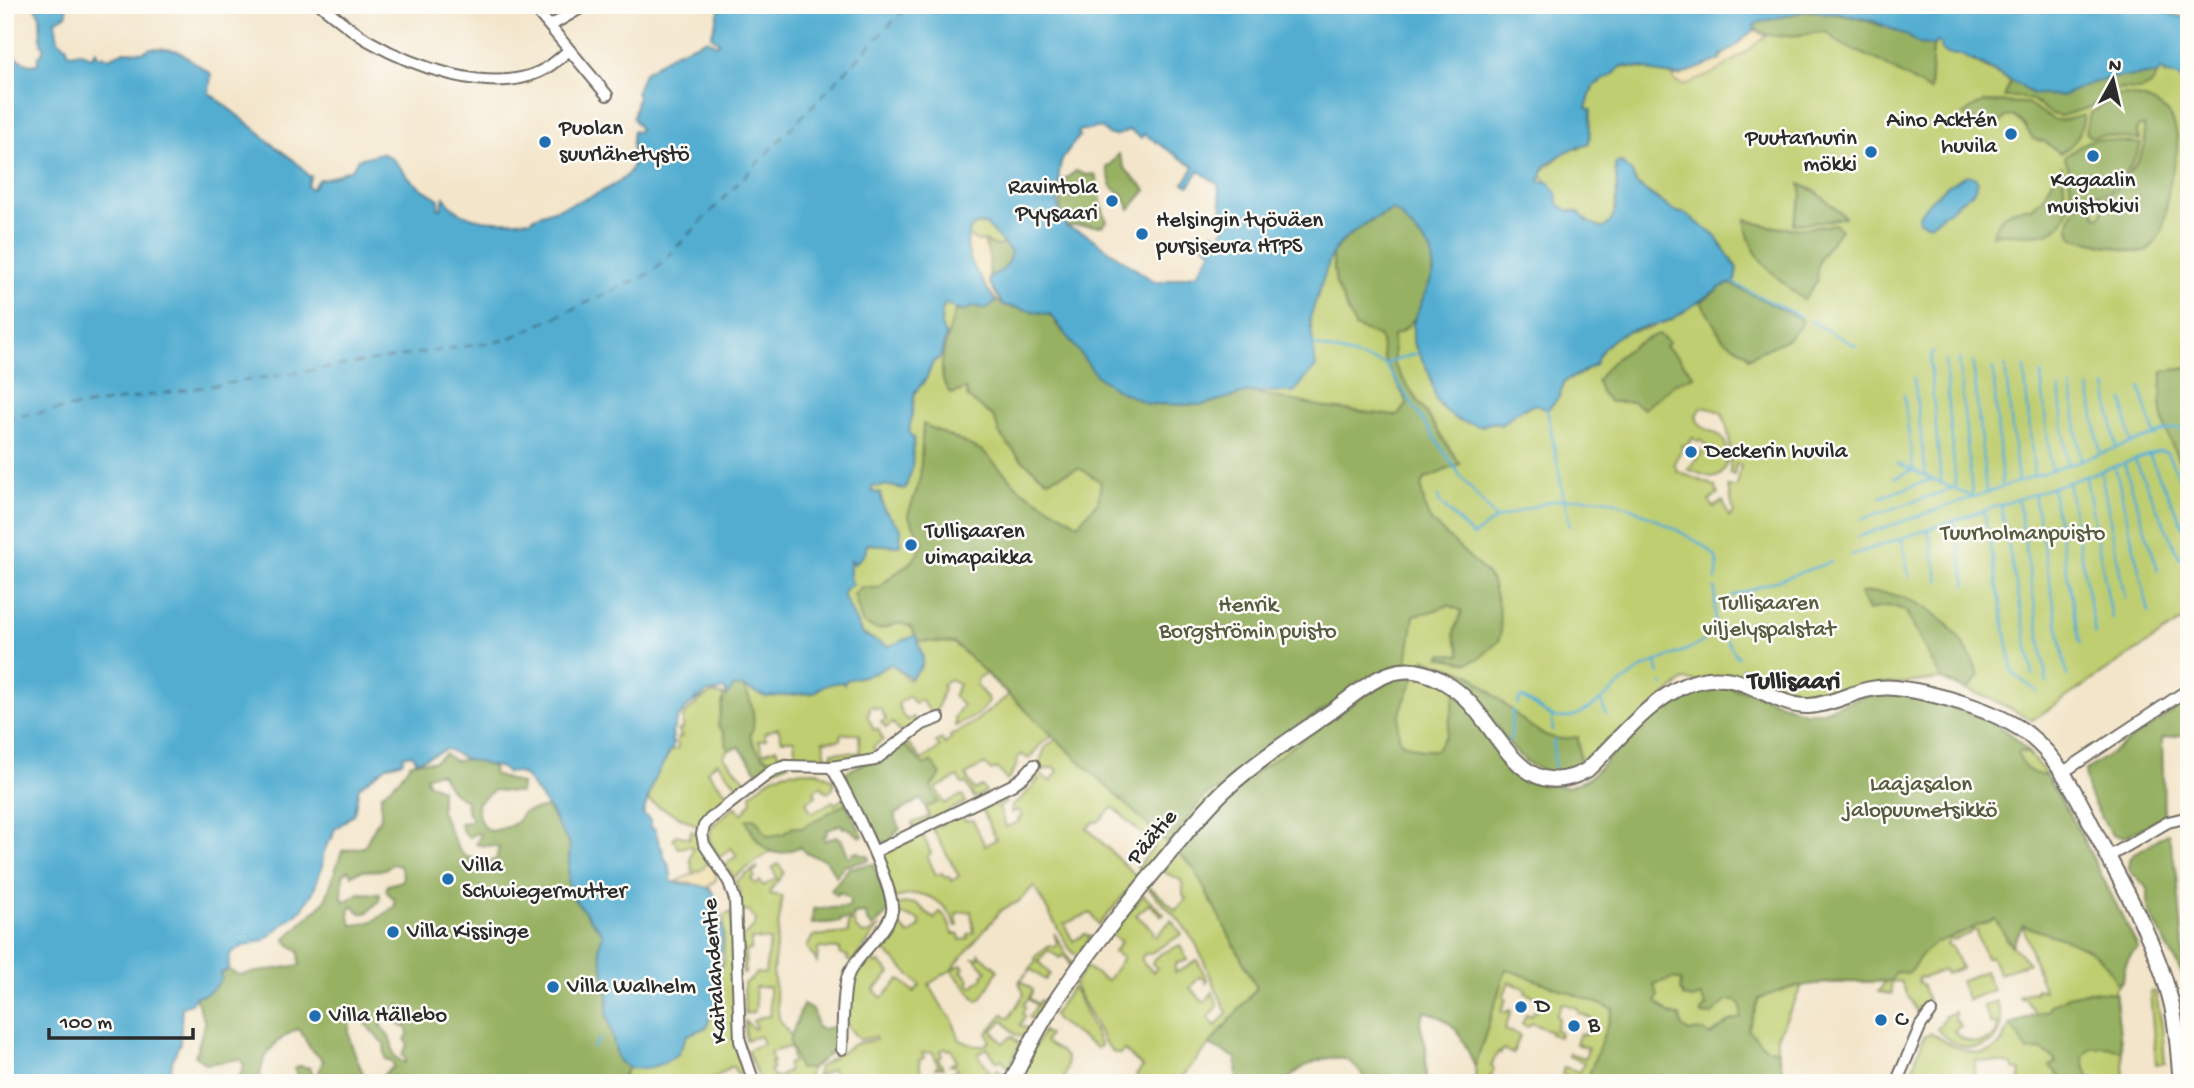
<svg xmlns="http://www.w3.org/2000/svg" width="2194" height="1088" font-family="'Gochi Hand',sans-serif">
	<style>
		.green { fill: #bfce70; stroke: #757c4e; stroke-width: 2; fill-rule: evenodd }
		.forest { fill: #97b162; stroke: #616e46; stroke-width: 2; fill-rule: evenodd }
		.sand { fill: #eeda9e; stroke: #8c8264; stroke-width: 2 }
		.water { fill: #53add1; stroke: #3f6c7e; stroke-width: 2; fill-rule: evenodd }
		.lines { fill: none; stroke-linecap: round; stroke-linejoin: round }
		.stream { stroke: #53add1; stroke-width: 2.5 }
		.ferry { stroke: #3b5f6d; stroke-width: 2; stroke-dasharray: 9 7; stroke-linecap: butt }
		.minor-casing { stroke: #716c63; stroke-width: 14 }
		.tertiary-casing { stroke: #716c63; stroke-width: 18 }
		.minor { stroke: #fff; stroke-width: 10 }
		.tertiary { stroke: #fff; stroke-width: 14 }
		.poi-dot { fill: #1f6fb2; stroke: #fdfcf7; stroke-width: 2.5 }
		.labels { text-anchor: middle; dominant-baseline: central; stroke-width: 5; stroke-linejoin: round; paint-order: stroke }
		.poi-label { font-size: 23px; fill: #2b2b2b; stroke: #fdfcf7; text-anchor: start }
		.park-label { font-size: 23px; fill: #575c40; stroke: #fdfcf7 }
		.street-label { font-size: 23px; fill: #2b2b2b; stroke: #fdfcf7 }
		.quarter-label { font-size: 26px; font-weight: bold; fill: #2b2b2b; stroke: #fdfcf7 }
	</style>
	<rect width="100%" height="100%" fill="#fdfcf7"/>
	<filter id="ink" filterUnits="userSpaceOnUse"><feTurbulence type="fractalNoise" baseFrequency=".0143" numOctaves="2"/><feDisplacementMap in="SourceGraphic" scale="14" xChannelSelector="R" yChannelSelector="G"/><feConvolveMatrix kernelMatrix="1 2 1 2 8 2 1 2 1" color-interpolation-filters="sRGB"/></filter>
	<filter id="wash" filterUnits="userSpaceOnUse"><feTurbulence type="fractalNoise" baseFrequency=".00686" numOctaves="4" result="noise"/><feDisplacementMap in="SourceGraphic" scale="28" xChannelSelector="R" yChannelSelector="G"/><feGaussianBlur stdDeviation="1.57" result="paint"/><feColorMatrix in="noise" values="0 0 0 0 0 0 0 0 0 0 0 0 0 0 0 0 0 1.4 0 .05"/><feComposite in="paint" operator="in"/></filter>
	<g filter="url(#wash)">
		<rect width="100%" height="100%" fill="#f3e5ca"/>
		<path class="green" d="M 1757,23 L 1936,41 L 2034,94 L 2160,70 L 2169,72 L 2189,68 L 2189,616 L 2032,720 L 1995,701 L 1941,679 L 1905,683 L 1863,684 L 1819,699 L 1684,680 L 1585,764 L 1557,772 L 1502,735 L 1485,709 L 1460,685 L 1468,706 L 1514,768 L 1525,777 L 1542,784 L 1568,787 L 1588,779 L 1664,704 L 1693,691 L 1804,712 L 1821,712 L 1877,691 L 1918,697 L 1957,709 L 2012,735 L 2042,769 L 2075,823 L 2138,948 C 2127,957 2124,966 2123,980 L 2115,989 L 2125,1083 L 2019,1083 L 2021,1070 L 2015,1070 L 2011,1064 L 1976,1060 L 1973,1079 L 1978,1083 L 1912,1083 L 1908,1080 L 1924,1037 L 1930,1033 C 1948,1043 1974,1061 1995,1049 C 2003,1044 2007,1032 2010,1024 L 2036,1014 L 2025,998 L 2020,999 L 2019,996 L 2031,992 L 2035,993 L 2037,989 L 2044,991 L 2018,910 L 2005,938 L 2029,963 L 1999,974 L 1991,956 L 1986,958 L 1977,936 L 1978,932 L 1973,930 L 1971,933 L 1954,940 L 1950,939 L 1947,945 L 1952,947 L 1961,968 L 1946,974 L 1944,970 L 1923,978 L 1919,977 L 1918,982 L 1922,984 L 1929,1002 L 1927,1010 L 1919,1016 L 1900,981 L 1891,982 L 1892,994 L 1878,992 L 1886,981 L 1803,984 L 1777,1037 L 1777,1049 L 1786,1083 L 1579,1083 L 1579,1080 L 1562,1074 L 1564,1067 L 1580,1072 L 1584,1062 L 1568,1056 L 1569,1053 L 1585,1058 L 1588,1048 L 1576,1044 L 1580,1033 L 1585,1035 L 1588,1029 L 1591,1030 L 1594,1023 L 1591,1021 L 1591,1018 L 1578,1013 L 1578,1009 L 1562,1003 L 1556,1016 L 1559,1018 L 1555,1030 L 1560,1032 L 1559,1037 L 1550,1034 L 1551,1031 L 1531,1023 L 1529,1027 L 1522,1025 L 1526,1014 L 1532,1016 L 1534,1011 L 1538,1011 L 1540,1004 L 1537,1003 L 1538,998 L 1525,993 L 1526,989 L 1509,982 L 1503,998 L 1506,999 L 1501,1011 L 1507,1013 L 1508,1010 L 1511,1011 L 1505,1030 L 1520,1035 L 1513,1054 L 1503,1049 L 1501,1053 L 1498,1052 L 1491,1066 L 1494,1069 L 1489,1080 L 1493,1083 L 1476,1083 L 1475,1067 L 1506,969 L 1241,958 L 1257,988 L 1177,1083 L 1135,1083 L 1139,1079 L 1136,1075 L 1143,1067 L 1124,1050 L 1120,1054 L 1113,1052 L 1105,1043 L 1074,985 L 1086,967 L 1107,981 L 1123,958 L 1114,952 L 1121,942 L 1111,934 L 1143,895 L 1164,914 L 1162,916 L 1149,904 L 1136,915 L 1154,931 L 1152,934 L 1156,937 L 1171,920 L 1182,934 L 1149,954 L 1147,953 L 1142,957 L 1142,961 L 1153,972 L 1157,968 L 1152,963 L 1160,954 L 1180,945 L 1187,960 L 1175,964 L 1175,972 C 1185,971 1189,963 1197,960 L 1208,981 L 1206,983 L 1205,979 L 1199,977 L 1190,988 L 1204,1002 L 1213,992 L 1218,1006 L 1208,1018 L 1216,1026 L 1227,1013 L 1196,944 L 1180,921 L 1149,889 L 1150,887 L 1176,910 L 1186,899 L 1183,895 C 1184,873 1176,881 1163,871 L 1177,852 L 1168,844 L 1144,871 L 1137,867 L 1155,846 L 1113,807 L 1098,822 L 1095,821 L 1087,828 L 1138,878 L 1099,925 L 1091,913 L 1064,924 L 1073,941 L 1085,934 L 1090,937 L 1078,954 L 1074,954 L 1067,945 L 1034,886 L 1018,902 L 1001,910 L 952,969 L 962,965 L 964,968 L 961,971 L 970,980 L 968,983 L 971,987 L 983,978 L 982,975 L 987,971 L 974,958 L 979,958 L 979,954 L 998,970 L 982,998 L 977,1001 L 951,970 L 929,984 L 944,1010 L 952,1019 L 960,1040 C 971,1044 980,1051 990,1041 L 987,1033 L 1003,1014 L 1009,1018 L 1024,994 L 1019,982 L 1035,963 L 1035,957 L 1049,945 L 1054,947 L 1057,943 L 1054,933 L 1072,964 L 1070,967 L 1067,959 L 1062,955 L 1060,958 L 1048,950 L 1038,961 L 1050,974 L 1045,980 L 1030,969 L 1021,981 L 1033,990 L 1029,998 L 1038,1004 L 1041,1000 L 1045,1003 L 1033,1020 L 1029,1017 L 1037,1005 L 1028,999 L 1023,1005 L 1026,1007 L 1022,1013 L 1025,1016 L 1020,1025 L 1028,1029 L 1024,1038 L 1015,1034 L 1003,1020 L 992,1031 L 1003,1043 L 1012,1036 L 1020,1045 L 1008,1068 L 1002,1059 L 997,1062 L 987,1048 L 978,1054 L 991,1073 L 998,1069 L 1004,1075 L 1000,1083 L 972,1083 L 969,1074 L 958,1079 L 959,1083 L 950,1083 L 948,1076 L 957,1069 L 955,1066 L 950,1065 L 957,1061 L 951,1049 L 947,1050 L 946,1048 L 940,1051 L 942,1056 L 938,1058 L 943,1068 L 934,1068 L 938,1066 L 933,1052 L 922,1053 L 924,1058 L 919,1060 L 922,1080 L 940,1077 L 944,1083 L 836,1083 L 838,1081 L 832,1069 L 820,1075 L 820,1081 L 824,1083 L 815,1083 L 819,1067 L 854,1044 L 876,1040 L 875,1037 L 859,1040 L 846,1024 L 851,977 L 866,955 L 876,964 L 879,962 L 890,973 L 874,990 L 882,998 L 900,979 L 914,992 L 920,985 L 876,942 L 894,919 L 909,935 L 920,926 L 920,920 L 896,913 L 897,904 L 916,903 L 934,919 L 940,912 L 946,917 L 953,934 L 959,934 L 960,940 L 968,939 L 968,934 L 974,933 L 971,911 L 956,913 L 958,926 L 956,926 C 951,911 936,895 918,894 C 910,894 902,897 895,898 L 879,856 L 881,852 L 922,833 L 931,853 L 927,856 L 936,875 L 942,873 L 944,877 L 949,877 L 952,881 L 959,876 L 932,828 L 961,814 L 965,821 L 973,820 L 985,846 L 996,839 L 980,805 L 990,800 L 994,806 L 1002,801 L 1000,795 L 1007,791 L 1009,794 L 1004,798 L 1006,803 L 999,807 L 1006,827 L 1019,822 L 1018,819 L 1022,817 L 1019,810 L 1011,813 L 1012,805 L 1018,802 L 1039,780 L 1037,778 L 1024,786 L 1016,786 L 1036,771 L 1051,782 L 1058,771 L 1054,767 L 1044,770 L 1039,764 L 1045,748 L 1056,739 L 1053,736 L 1041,744 L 1029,759 L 1021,754 L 1016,761 L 1018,764 L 1007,781 L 997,768 L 991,771 L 985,764 L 966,775 L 974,790 L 982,786 L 986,792 L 974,798 L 966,783 L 962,784 L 958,777 L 936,788 L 944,804 L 962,795 L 966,802 L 914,829 L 912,823 L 929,817 L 926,808 L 933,804 L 900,747 L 907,742 L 922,760 L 940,747 L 936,742 L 941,739 L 945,744 L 951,739 L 950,736 L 973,723 L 1009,695 L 986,674 L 979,677 L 976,685 L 989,700 C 983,714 969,720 955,726 L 955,716 L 963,705 L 953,696 L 959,685 L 950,679 L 942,685 L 944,687 L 937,710 L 932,714 L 921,700 L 915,704 L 909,696 L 898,704 L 903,716 L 908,720 L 913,717 L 919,723 L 901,734 L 893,723 L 886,728 L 881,722 L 886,720 L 880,708 L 876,709 L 874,706 L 869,708 L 870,712 L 867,715 L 874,730 L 878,729 L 883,740 L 873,747 L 876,753 L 874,757 L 832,763 L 832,752 L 860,753 L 859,734 L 841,734 L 840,740 L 823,741 L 827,762 L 796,762 L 794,740 L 782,740 L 778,728 L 764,733 L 766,739 L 759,741 L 763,753 L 776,748 L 779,755 L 787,752 L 789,763 L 763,774 L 739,711 L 741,687 L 814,693 C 828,678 857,680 875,673 C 881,670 886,667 891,663 L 908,680 C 929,664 919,660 918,641 L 905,639 L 888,647 L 857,631 L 843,595 L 844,590 L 853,584 L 850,579 L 850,560 L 865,549 L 867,544 L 899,546 L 901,529 L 884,510 L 880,493 L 871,492 L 872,485 L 884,484 L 905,489 L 910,422 L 915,392 L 926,379 L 933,362 L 942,311 L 946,302 L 966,303 L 967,235 C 972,226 976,224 985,224 L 1007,245 L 1051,315 L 1322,244 L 1413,323 L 1413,342 L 1430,375 L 1436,400 L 1440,407 L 1458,420 L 1483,426 L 1490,422 L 1501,425 L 1518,411 L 1536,404 L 1549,408 L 1559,397 L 1564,382 L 1585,372 L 1600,352 L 1614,338 L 1626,332 L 1651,328 L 1722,286 L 1733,283 L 1715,236 L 1695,221 L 1674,211 L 1636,183 L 1632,173 L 1621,163 L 1615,164 C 1617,181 1621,219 1603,229 L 1588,222 L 1579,212 L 1567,210 L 1557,204 L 1558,197 L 1540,173 L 1568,149 L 1580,149 L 1586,108 L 1593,86 L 1614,74 L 1621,66 C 1637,70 1659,67 1673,76 ZM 1708,407 L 1722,413 C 1731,434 1731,452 1730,474 L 1734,475 L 1736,464 L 1741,465 L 1737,487 L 1728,487 L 1734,513 L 1729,517 L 1723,501 L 1714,507 L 1709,501 L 1718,494 L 1715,486 L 1678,472 L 1674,463 L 1682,449 L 1681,446 L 1688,444 L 1693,438 L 1698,442 L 1700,440 L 1707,446 L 1688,469 C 1696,472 1707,478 1715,477 C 1729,475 1730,448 1723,439 C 1714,428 1699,433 1696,415 L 1701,408 Z
			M 710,694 L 724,695 L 724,733 L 728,750 L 723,756 L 749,784 L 744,788 L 736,784 L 717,762 L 707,771 L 726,793 L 732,789 L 736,794 L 698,826 L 648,801 L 653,783 L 669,751 L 678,749 L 677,738 L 682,737 L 678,730 L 683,729 L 683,717 L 694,705 L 697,705 L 699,701 Z
			M 817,771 L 834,780 L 833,789 L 827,793 L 821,786 L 814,791 L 816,796 L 806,802 L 812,813 L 833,801 L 835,804 L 844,798 L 846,803 L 802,829 L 733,878 L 725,864 L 737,856 L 731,848 L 720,857 L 709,841 L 711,827 L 735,806 L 742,814 L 752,801 L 751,794 C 780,769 780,772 817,771 Z
			M 691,831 L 697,834 L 700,845 L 708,861 L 703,869 L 693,873 L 690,859 L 693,848 L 691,846 L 678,848 L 673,839 L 676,835 L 690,838 Z
			M 778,864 L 784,872 C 780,881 772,885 769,894 L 782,896 L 773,971 L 779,1018 L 811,1069 L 807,1083 L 761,1083 L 747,1050 L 763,1044 L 760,1036 L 746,1040 L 745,1021 L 754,1029 L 756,1027 L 753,1021 L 761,1017 L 770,1016 L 769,987 L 755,987 L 756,1007 L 754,1012 L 745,1014 L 744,983 L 752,979 L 756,973 L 765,974 L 770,940 L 751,939 L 751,950 L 746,951 L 745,974 L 743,974 L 742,937 C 749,933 756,927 756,919 L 752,917 L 750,911 L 741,912 L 739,889 L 735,882 L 757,867 L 758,869 L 752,873 L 755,877 L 751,879 L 755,884 L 760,881 L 763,886 L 777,878 L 772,868 ZM 790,1047 L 793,1055 L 791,1056 L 793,1062 L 787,1064 L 789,1070 L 777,1078 L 773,1076 L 770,1070 L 773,1069 L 771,1063 L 773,1062 L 770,1052 Z
			M 732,912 L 737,1052 L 750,1082 L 742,1080 L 732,1066 L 708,1083 L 619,1083 L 628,1068 C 659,1069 673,1063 687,1035 L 707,1027 L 710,1012 L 716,1002 L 719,971 L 724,961 L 724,915 Z
			M 848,922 L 854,922 L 856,928 L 863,934 L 870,933 L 880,926 L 852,962 L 847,960 L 848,956 L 840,954 L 840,949 L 818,948 L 817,962 L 807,947 L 813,936 L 848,933 Z
			M 1985,971 L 1993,990 L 1968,1000 L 1960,981 Z
			M 1072,988 L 1077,994 L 1101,1046 L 1097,1048 L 1056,1020 L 1053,1015 Z
			M 2155,991 L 2162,1025 L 2165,1063 L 2156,1064 L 2150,992 Z
			M 1996,1001 C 2017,1050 1963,1062 1937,1029 L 1940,1026 L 1945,1016 L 1955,1012 L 1955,1019 L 1961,1026 L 1954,1031 C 1966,1044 1981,1048 1997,1033 L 1996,1022 L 1991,1025 L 1983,1006 Z
			M 1043,1031 L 1049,1035 L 1045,1042 C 1070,1057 1070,1054 1063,1083 L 1016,1083 Z"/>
		<path class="forest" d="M 1809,10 C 1842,14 1872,20 1904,34 C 1914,38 1920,47 1933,46 L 1930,91 L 1877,60 L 1842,45 L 1826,32 C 1806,33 1767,44 1754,26 L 1757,23 Z
			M 2158,74 L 2151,85 L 2142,90 L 2119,89 L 2091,107 L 2061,116 L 2052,114 L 2032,100 L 2019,97 L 2004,97 L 2011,81 L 2034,94 L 2111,78 Z
			M 2124,95 C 2157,98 2180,113 2177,150 C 2175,163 2171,175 2169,188 C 2165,210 2167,238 2145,252 L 2134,252 L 2074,238 C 2061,226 2076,203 2088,195 L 2099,196 L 2094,210 L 2095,215 L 2098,217 L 2102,214 L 2105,197 L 2115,190 L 2138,161 L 2145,146 L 2144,126 L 2139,126 L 2136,131 L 2140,140 L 2104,135 L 2090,137 L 2086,132 L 2090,114 L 2114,97 Z
			M 1985,102 L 2027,103 L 2054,120 L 2065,120 L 2084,115 C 2081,133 2077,144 2060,153 L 2045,142 L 2033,139 L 2025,126 L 2013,116 L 2006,117 L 2001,122 L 1998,121 L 1979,125 L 1963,115 L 1973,107 Z
			M 2096,139 L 2141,144 C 2137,157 2117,191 2102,194 C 2098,194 2089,191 2085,191 L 2072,202 L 2068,166 L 2064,157 L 2086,142 Z
			M 1119,154 L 1125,169 L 1146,190 L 1130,209 L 1122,194 L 1112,187 L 1106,166 L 1110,165 Z
			M 2062,166 C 2065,180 2062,196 2069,209 C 2054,248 2026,230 1992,235 C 1999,215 2010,207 2032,208 L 2042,198 Z
			M 1076,171 L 1086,175 L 1095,174 C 1100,190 1100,206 1107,221 L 1102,226 L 1075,225 L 1067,227 L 1061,214 L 1060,183 Z
			M 1800,184 L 1817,192 L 1845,217 L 1823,222 L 1793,224 L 1802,196 Z
			M 1392,210 C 1406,217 1422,234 1430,248 C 1442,270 1418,330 1393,335 L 1394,365 L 1460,464 L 1425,479 L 1421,486 L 1425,508 L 1430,520 L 1485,572 L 1492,582 L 1499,608 L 1501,631 L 1499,641 L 1480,658 L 1468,663 L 1440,657 L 1442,654 L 1460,655 C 1461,647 1457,647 1455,639 C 1452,630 1459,620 1462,611 L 1449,605 L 1430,612 L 1414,615 L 1407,663 L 1391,668 L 1287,733 L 1218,789 L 1204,796 L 1168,844 L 954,643 L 918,641 L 911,627 L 900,623 C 881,628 881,634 862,622 L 854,594 L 861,587 L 879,588 C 895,569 914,568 923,543 L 908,515 L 920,480 L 923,424 L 983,451 L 1020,489 L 1078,524 L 1098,502 L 1101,482 L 1079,468 L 1047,480 L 1021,459 L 1000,435 L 994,417 L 968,398 L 966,389 L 951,394 C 931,374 949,335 955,311 L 965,311 L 973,305 L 985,309 L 996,302 L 1046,313 L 1056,320 L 1056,324 L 1074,344 L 1148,404 L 1202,405 L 1249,392 L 1330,408 L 1397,416 L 1408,404 L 1384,359 L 1380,337 L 1355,327 L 1336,284 L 1332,253 C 1349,233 1369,222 1392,210 Z
			M 1746,219 C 1775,231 1804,230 1835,224 L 1841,230 C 1830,246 1812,259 1818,280 L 1803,300 C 1778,278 1746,256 1746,219 Z
			M 984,241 L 997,246 L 1004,244 L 1011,252 C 1008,267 1003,271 990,277 L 989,258 Z
			M 1731,284 L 1803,320 C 1791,346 1770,343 1749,358 L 1747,354 L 1722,338 L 1701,302 L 1722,286 Z
			M 1659,334 L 1669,343 L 1665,347 L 1678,357 L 1694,376 L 1676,383 L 1644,409 L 1633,402 L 1610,402 L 1601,392 L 1597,381 C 1610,359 1635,342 1659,334 Z
			M 2189,368 L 2189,481 C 2168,438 2156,420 2163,371 Z
			M 1876,592 C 1925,596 1962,629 1979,676 L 1967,690 L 1941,679 L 1906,612 C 1893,603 1882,606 1868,611 L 1860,593 Z
			M 1425,659 L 1471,675 L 1526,723 L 1544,735 L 1560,739 L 1578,737 L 1580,766 C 1572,768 1563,772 1554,772 C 1514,771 1498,720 1474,697 C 1460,683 1440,675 1423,667 Z
			M 1415,676 C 1407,696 1392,722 1401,742 L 1421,750 L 1436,750 L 1447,734 L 1455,693 L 1468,706 L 1514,768 L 1525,777 L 1542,784 L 1568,787 L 1588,779 L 1664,704 L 1693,691 L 1724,687 L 1750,692 L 1804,712 L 1821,712 L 1877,691 L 1918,697 L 1992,721 L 2012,735 L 2030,754 L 2020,751 L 2018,753 C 2022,766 2031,776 2045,775 L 2075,823 L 2138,948 C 2127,957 2124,966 2123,980 L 2117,984 C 2113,977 2109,967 2103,961 C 2082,941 2049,936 2023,925 L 2012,946 L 1995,919 L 1935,943 L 1922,954 L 1909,973 L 1896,972 L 1891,981 C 1846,983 1801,979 1759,999 L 1748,1030 L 1766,1048 L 1777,1049 L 1786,1083 L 1586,1083 L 1613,1009 L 1506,969 L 1475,1067 C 1463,1039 1457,1020 1425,1011 L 1420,1023 L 1426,1047 L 1426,1079 L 1429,1083 L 1368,1083 C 1363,1076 1357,1067 1350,1062 C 1333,1050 1295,1066 1287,1083 L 1237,1083 L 1236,1058 L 1209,1045 L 1257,988 L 1193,867 L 1178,853 L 1216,806 L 1255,773 L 1368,693 L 1395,677 ZM 1674,978 L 1681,981 L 1680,990 L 1684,997 L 1693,999 L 1701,996 L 1706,1006 L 1701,1011 L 1702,1015 L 1712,1014 L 1727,1001 L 1737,1001 L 1741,1006 L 1741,1018 L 1730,1021 L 1710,1036 C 1705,1029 1697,1030 1689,1032 L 1682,1027 L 1680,1016 L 1670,1014 L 1656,1002 L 1658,996 L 1654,984 Z
			M 742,686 C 751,695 758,722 750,735 C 756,754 766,763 787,759 L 788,763 L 760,775 L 739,747 L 728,750 L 724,733 L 718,725 L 724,695 L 726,695 L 733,687 Z
			M 2189,700 L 2189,734 L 2162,738 L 2164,816 L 2125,837 L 2112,835 C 2102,817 2082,792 2086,770 Z
			M 904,745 L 924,765 L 931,761 L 941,775 L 931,786 L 938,802 L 926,808 L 921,799 L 894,815 L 900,828 L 889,842 L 876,844 L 873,842 L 843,773 Z
			M 445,754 L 455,761 L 471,759 L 493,767 L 494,775 L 521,784 L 520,793 L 494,790 L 477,803 C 478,815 479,825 490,831 C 505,828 517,827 523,812 L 547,807 L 570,844 L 568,882 L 573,898 L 603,934 L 599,946 L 608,995 L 607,1014 L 618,1060 L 628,1068 L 621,1078 L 624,1083 L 405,1083 L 405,1078 L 400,1077 L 394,1083 L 373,1083 L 378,1082 L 386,1072 L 394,1067 L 392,1061 L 385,1059 L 384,1043 C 374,1037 368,1023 355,1014 L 351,1016 C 345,1039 352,1044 359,1064 C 363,1072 363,1077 370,1083 L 304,1083 L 294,1069 L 299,1066 L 310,1068 L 314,1078 L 317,1078 L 323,1060 L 310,1048 L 300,1030 L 297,1029 C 277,1039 262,1054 260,1076 L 265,1083 L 224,1083 L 240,1076 L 244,1065 L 240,1059 L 206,1064 L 195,1056 L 205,1023 L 195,996 C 214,994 213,983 222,971 L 224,972 L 228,970 L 239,975 L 300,965 L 299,951 L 290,945 L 285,939 L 325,901 L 342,851 L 364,847 L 381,815 L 381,795 L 399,779 L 410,764 L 417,761 L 433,762 ZM 435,773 L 440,773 C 450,785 447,792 465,799 L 468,813 L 472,819 L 469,822 L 460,823 L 463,832 L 469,838 L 476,833 L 481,834 L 476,844 C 484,847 490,844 499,847 L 496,860 L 484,861 L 467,857 L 458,849 L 441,811 L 441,789 L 428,783 L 426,777 ZM 392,864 L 400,866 L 403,875 L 402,881 L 388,885 L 386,891 L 394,899 L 395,906 C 381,917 371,925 352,925 L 349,917 L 350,909 L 353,906 L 360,913 L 367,913 L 379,901 L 380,894 L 359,893 L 346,901 L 342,899 L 343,875 L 348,870 L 352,875 L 360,871 L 385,870 ZM 400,1005 L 402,1012 L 399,1025 L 407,1028 L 408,1035 L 405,1039 L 408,1044 L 402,1055 L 406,1060 L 405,1063 C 388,1056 396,1049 389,1037 C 387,1033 384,1030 381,1027 L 384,1014 Z
			M 846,803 L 863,836 L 860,837 L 847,827 L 843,828 L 841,824 L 826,831 L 827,835 L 823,837 L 825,841 L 836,836 L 841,839 L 849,857 L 854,855 L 853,852 L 859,852 L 860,855 L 868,855 L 869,860 L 844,866 L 836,876 L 826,860 L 808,854 L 799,847 C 794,849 787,852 782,853 C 764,855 752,834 746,820 L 755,818 L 768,836 L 783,834 L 793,827 L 802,828 Z
			M 2168,833 L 2177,874 L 2186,981 L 2148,910 L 2148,889 L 2129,870 L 2130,859 L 2134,854 Z
			M 874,864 L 888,902 L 888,913 L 873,927 L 867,921 L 866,913 L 854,914 L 854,919 L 840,920 L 840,922 L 812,924 L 813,909 L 849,907 L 850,899 L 839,892 L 836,895 L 831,890 L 849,868 Z
			M 2091,991 L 2115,993 L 2122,1051 L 2107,1047 L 2091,1048 L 2083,1056 L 2085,1069 L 2091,1083 L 2066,1083 L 2050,1066 L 2056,1063 L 2054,1058 L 2040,1050 L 2028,1051 L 2010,1024 L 2049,1010 L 2049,1006 L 2068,996 Z
			M 803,1005 L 814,1011 L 817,1028 L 823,1029 L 838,1026 L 836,1048 L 811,1069 L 799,1069 L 789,1041 Z"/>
		<path class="sand" d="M 1755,30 L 1766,36 C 1740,57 1715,76 1683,85 L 1675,81 L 1673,76 L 1679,76 L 1720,58 L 1745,35 Z
			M 967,235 L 977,241 L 984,241 L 989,258 L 989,282 L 1003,305 C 991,300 968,261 966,247 C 966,244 967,238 967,235 Z
			M 708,861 L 716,867 L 716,880 L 709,886 L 711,890 L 690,883 L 674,883 L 703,869 Z"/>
		<path class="water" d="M 34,5 L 66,5 L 67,14 L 55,21 L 58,40 L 67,47 L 68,53 L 71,54 L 79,52 L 91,57 L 96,51 L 97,55 L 100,57 L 103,55 L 108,58 L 125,51 L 143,52 L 150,48 L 169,49 L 178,51 L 211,74 L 209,93 L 260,133 C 273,149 299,159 308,176 L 311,176 L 307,186 L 311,189 L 319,179 L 325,179 L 352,169 L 358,159 L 381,153 C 396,158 400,169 411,180 C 420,188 429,193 439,199 L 438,208 L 441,209 L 444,197 C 463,226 501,222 532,220 L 534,217 C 556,208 621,191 631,169 C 637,157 629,143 633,131 L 637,132 L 640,129 L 633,118 L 638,95 L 636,93 L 644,73 L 674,53 L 708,39 L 716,45 L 719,42 L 711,36 L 721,5 L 2157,5 L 2172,14 L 2189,19 L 2189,85 C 2181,79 2173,73 2164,74 L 2165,71 L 2160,70 L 2158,74 L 2111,78 L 2089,84 L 2062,96 L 2034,94 L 1991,69 L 1961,55 L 1946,54 L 1940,49 L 1941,44 L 1937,42 L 1933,46 L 1919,44 L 1908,36 L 1873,21 L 1838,13 L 1825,14 L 1809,10 L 1757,23 L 1754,26 L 1755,30 C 1741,37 1736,50 1721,55 L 1720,60 L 1679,76 L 1653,72 L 1645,68 L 1621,66 L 1614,74 L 1593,86 L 1586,108 L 1591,110 L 1589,144 C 1581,148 1573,147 1566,152 C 1559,156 1553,161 1545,165 L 1539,181 L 1549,182 L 1558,195 L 1558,204 L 1567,210 L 1579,212 L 1588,222 L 1603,228 C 1622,219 1617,181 1615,164 L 1621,162 L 1632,173 L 1636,184 L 1674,211 L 1686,214 L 1715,236 L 1737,268 L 1735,281 C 1731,284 1725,285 1721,287 C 1703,297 1688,311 1670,320 C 1653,328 1633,326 1618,336 C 1606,343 1599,353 1595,365 L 1564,382 L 1559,397 L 1549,408 L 1545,409 L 1536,404 L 1518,411 L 1501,425 L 1495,422 L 1479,426 L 1457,420 L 1444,410 L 1436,400 L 1430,375 L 1413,342 L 1413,323 L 1434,272 L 1431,250 L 1400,215 L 1392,210 L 1368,222 L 1345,238 L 1332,253 L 1310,318 L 1316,367 L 1294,392 L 1249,392 L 1202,405 L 1148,404 L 1117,390 L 1097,376 L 1051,315 L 1003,305 L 989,282 L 990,277 C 1003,271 1008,267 1011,252 L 986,224 L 977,224 L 971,228 C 958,254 983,281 996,302 L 985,309 L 973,306 C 961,315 956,310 945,303 L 942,311 L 941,326 L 946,336 L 940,358 L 933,362 L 926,379 L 915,392 L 909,433 L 914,438 L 912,469 L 905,489 L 884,485 L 882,487 L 872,486 L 872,492 L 880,493 L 884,510 L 901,529 L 900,546 L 867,544 L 865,554 L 854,564 L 852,560 L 850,560 L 850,579 L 853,584 L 845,589 L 843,595 L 862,634 L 888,647 L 916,635 L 923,658 L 922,666 L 911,678 L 891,664 L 875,673 L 846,680 L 844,684 L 841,682 C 831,684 821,685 814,693 L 766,697 L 741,686 L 733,687 L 727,696 L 726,691 L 722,689 L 717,692 L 707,692 L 695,702 L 696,698 L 694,700 L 677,719 L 672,733 L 673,737 L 671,741 L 674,743 L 671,750 L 653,782 L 643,814 L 651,821 L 650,827 L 655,829 L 660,847 L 662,847 C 663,861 672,863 671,881 C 683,887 701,881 712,891 C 716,894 716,901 718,906 C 725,928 722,948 719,970 C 718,975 721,981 721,986 C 719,1000 710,1013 707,1027 L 687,1035 L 678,1054 L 664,1063 L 645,1069 L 628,1068 L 618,1060 L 607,1014 L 608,995 L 599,946 L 603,934 L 573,898 L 568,882 L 570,844 L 556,823 L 554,816 L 525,776 L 516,772 L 507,773 L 501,768 L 465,759 L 447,749 L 417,761 L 412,754 L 403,756 L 403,761 L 387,766 L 359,787 L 354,814 L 334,830 L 332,839 L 329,840 L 323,854 L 322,867 L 313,892 L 302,909 L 264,940 L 241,947 L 230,954 L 228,970 L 220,973 L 222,978 C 215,988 208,995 196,996 L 191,1004 L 182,1007 L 180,1043 L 173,1058 L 168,1083 L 5,1083 L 5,52 L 30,65 L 38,64 L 38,57 L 42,53 L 44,45 L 41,44 L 40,16 ZM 1095,128 L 1102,128 C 1109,140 1120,135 1129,130 L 1141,138 L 1144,134 L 1194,167 L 1184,183 L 1189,186 L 1199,171 L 1218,184 L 1225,227 L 1220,236 L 1213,232 L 1204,245 L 1212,251 L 1197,274 L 1156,283 L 1084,233 L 1066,227 C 1057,210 1058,204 1056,186 L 1060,183 C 1055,164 1068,149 1080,136 L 1078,133 L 1082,129 L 1085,131 Z
			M 1967,175 L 1975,177 L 1978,182 L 1973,192 L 1930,225 L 1919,221 L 1918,216 C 1931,198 1947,184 1967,175 Z"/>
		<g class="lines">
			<path class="stream" d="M 1733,283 L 1801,317
				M 1810,321 L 1856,346
				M 1313,345 L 1385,364 L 1459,474 L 1496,519
				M 1933,351 L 1930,363 L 1941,483
				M 1959,359 L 1972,495
				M 1945,360 L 1956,489
				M 1973,362 L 1986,491
				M 1385,364 L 1417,353
				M 2005,366 L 2018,481
				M 2024,367 L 2034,475
				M 1993,368 L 2002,486
				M 2041,374 L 2051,470
				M 1914,378 L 1926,476
				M 2106,386 L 2116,448
				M 2071,387 L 2081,460
				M 2089,387 L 2100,453
				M 2140,387 L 2155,436
				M 2059,388 L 2067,465
				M 2123,400 L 2131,444
				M 1547,409 L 1564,499 L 1575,499
				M 2149,455 L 2189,539
				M 2135,460 L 2180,559
				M 1897,463 L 1970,496
				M 2124,463 L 2158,570
				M 2115,466 L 2149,613
				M 2101,472 L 2125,599
				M 1894,478 L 1913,470 L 1904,395
				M 2086,478 L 2112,619
				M 2068,482 L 2095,633
				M 2052,488 L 2080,643
				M 2034,494 L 2067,676
				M 1438,497 L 1440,503 L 1473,536 L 1496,519 L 1548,502 L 1564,499 L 1570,526
				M 1881,497 L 1933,479
				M 1578,498 C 1591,498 1604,498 1616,502 C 1635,509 1708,542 1716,558 C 1719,565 1717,573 1716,580
				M 2018,500 L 2047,683
				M 2001,506 L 2033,675
				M 1984,511 L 2013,673 L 2037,692
				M 1862,519 L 1954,488
				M 1954,521 L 1966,585
				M 1928,530 L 1939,581
				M 1857,537 L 2172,429 L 2178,428 L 2189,430
				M 1902,539 L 1909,577
				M 1852,555 L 2160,451 L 2167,453 L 2189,498
				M 1732,596 L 1831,562
				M 1727,641 L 1738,657
				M 1655,661 L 1659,674
				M 1742,668 L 1744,673
				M 1662,683 L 1664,686
				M 1601,701 L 1606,714
				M 1517,704 L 1520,698 L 1522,698 C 1535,703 1546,717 1560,718 C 1586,720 1617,684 1638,671 C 1661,656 1696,652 1715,632 L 1715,588
				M 1552,717 L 1553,731
				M 1555,740 L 1553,745 L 1555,767
				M 1510,741 L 1513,710
				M 593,1047 L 600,1039"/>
			<path class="ferry" d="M 5,418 L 506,340 L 653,272 L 909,5"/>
		</g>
	</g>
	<g filter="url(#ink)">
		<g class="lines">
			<g class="minor-casing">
				<path id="minor" d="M 321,5 C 337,18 352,31 369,41 C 412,66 490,95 539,72 C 551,67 560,58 569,50
					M 532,5 L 607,95
					M 550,26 L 586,5
					M 831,767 L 875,760 L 923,724 L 939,718
					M 2062,773 L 2189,689
					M 874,852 L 1012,785 L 1023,777 L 1034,765
					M 2108,857 L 2168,822 L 2189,817
					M 754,1083 L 740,1041 L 735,900 L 729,882 L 704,844 L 702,834 L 704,826 L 710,819 L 773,770 L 786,766 L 831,767 C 845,787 896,891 892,911 C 889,930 858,954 849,973 C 842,987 843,1032 842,1049
					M 1896,1083 L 1921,1025 L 1931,1012"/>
			</g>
			<g class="tertiary-casing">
				<path id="tertiary" d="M 1011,1083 C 1023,1060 1034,1035 1048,1013 C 1082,959 1123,910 1163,861 C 1183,837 1202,811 1226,789 C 1258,760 1296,736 1332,711 C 1356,694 1384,666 1415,671 C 1435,674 1456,688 1469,702 C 1502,737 1526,805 1587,770 C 1627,733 1675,662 1739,682 C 1762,689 1784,707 1809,706 C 1841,704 1860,684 1896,688 C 1936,693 1997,710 2029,735 C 2065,764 2083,809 2104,849 C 2129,896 2155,943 2169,994 C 2177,1022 2178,1053 2181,1083"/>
			</g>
			<use href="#minor" class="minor"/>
			<use href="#tertiary" class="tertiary"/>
		</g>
	</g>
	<g class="poi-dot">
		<circle cx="2011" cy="134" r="7"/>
		<circle cx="545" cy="142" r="7"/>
		<circle cx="1871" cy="152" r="7"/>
		<circle cx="2093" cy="156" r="7"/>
		<circle cx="1112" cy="201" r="7"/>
		<circle cx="1142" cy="234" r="7"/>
		<circle cx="1691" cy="452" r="7"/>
		<circle cx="911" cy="545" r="7"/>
		<circle cx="448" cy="879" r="7"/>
		<circle cx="393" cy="932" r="7"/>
		<circle cx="553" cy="987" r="7"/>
		<circle cx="1521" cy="1007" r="7"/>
		<circle cx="315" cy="1016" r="7"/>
		<circle cx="1881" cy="1020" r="7"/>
		<circle cx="1574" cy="1026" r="7"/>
	</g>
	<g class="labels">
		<g class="poi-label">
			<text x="1997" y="121" text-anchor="end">Aino Acktén<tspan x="1997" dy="26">huvila</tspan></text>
			<text x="559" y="129">Puolan<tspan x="559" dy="26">suurlähetystö</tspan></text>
			<text x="1857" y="139" text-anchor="end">Puutarhurin<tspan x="1857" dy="26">mökki</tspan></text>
			<text x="2093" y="181" text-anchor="middle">Kagaalin<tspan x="2093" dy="26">muistokivi</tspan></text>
			<text x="1098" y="188" text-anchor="end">Ravintola<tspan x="1098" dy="26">Pyysaari</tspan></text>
			<text x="1156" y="221">Helsingin työväen<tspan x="1156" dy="26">pursiseura HTPS</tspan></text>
			<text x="1705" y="452">Deckerin huvila</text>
			<text x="925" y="532">Tullisaaren<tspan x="925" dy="26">uimapaikka</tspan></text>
			<text x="462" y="866">Villa<tspan x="462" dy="26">Schwiegermutter</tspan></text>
			<text x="407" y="932">Villa Kissinge</text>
			<text x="567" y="987">Villa Walhelm</text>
			<text x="1535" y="1007">D</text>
			<text x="329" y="1016">Villa Hällebo</text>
			<text x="1895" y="1020">C</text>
			<text x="1588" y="1026">B</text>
		</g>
		<g class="park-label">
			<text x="2023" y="534">Tuurholmanpuisto</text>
			<text x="1769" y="604">Tullisaaren<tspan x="1769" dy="26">viljelyspalstat</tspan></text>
			<text x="1248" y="606">Henrik<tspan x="1248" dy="26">Borgströmin puisto</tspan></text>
			<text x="1921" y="785">Laajasalon<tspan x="1921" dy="26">jalopuumetsikkö</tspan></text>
		</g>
		<g class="street-label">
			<text transform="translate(1153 838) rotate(-50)">Päätie</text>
			<text transform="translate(716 971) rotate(-94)">Kaitalahdentie</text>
		</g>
		<g class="quarter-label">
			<text x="1794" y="683">Tullisaari</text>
		</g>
	</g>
	<rect width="2194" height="1088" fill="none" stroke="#fdfcf7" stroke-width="28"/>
	<g transform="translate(2113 80) rotate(8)" stroke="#fdfcf7" stroke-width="5" paint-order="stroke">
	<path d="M0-5L12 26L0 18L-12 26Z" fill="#2b2b2b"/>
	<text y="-10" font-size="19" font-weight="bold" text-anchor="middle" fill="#2b2b2b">N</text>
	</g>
	<path d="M49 1028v10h144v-10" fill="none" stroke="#2b2b2b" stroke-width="3.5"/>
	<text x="60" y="1028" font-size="21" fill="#2b2b2b" stroke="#fdfcf7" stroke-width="5" paint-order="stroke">100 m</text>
</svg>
